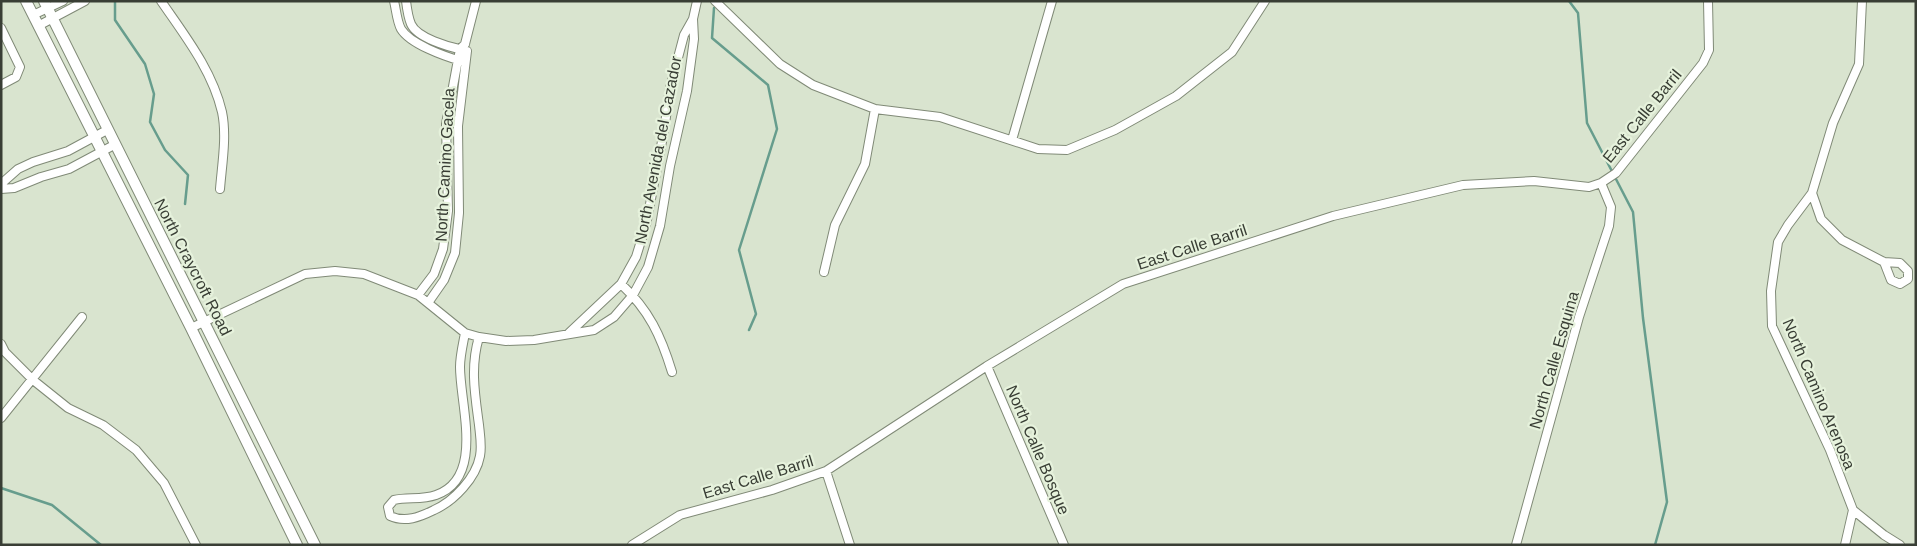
<svg xmlns="http://www.w3.org/2000/svg" width="1917" height="546" font-family="Helvetica,sans-serif">
	<style>
		.lines { fill: none; stroke-linecap: round; stroke-linejoin: round }
		.stream { stroke: #679d8d; stroke-width: 2.5 }
		.minor-casing { stroke: #808a77; stroke-width: 10 }
		.secondary-casing { stroke: #808a77; stroke-width: 12 }
		.minor { stroke: #fff; stroke-width: 8 }
		.secondary { stroke: #fff; stroke-width: 10 }
		.labels { text-anchor: middle; dominant-baseline: central; stroke-width: 4.5; stroke-linejoin: round; paint-order: stroke }
		.street-label { font-size: 16px; fill: #393e35; stroke: #e6f2dc }
	</style>
	<rect width="100%" height="100%" fill="#d9e4cf"/>
	<g class="lines">
		<path class="stream" d="M 115,1 L 115,20 L 145,64 L 154,94 L 150,122 L 165,150 L 188,175 L 185,204
			M 1569,1 L 1578,13 L 1587,123 L 1633,212 L 1643,318 L 1667,502 L 1655,545
			M 714,8 L 712,38 L 768,85 L 777,129 L 739,250 L 756,314 L 749,330
			M 1,488 L 52,505 L 101,545"/>
		<g class="minor-casing">
			<path id="minor" d="M 161,1 C 185,36 212,70 222,112 C 227,136 222,164 220,189
				M 394,1 C 396,9 397,22 401,29 C 410,44 444,56 461,61
				M 406,1 C 407,9 408,17 411,24 C 417,38 449,47 463,50
				M 715,1 L 780,64 L 813,85 L 875,109 L 940,117 L 1038,149 L 1067,150 L 1115,130 L 1176,96 L 1232,52 L 1265,1
				M 33,15 L 63,1
				M 38,26 L 85,1
				M 1,28 L 20,67 L 16,77 L 1,85
				M 465,44 L 476,1
				M 1012,140 L 1052,1
				M 1,184 L 18,169 L 33,162 L 68,151 L 107,130
				M 1,189 L 14,188 L 41,177 L 69,169 L 114,145
				M 1812,193 L 1821,219 L 1842,240 L 1884,262 L 1900,263 L 1908,271 L 1908,279 L 1900,284 L 1891,280 L 1884,262
				M 824,272 L 835,225 L 865,164 L 875,109
				M 621,284 C 649,310 661,336 672,372
				M 418,295 L 434,274 L 443,249 L 448,211 L 446,124 L 460,49 L 465,44
				M 428,303 L 444,280 L 455,253 L 459,213 L 458,126 L 467,51
				M 191,328 L 305,274 L 335,271 L 364,274 L 418,295 L 465,333 L 479,337 L 506,341 L 534,340 L 594,330 L 614,317 L 633,295 L 648,267 L 660,226 L 670,166 L 687,91 L 694,39 L 693,19
				M 465,333 C 463,344 460,356 460,367 C 460,405 485,478 436,495 C 422,500 408,497 394,500 L 388,507 L 390,516 C 405,523 420,517 434,510 C 454,501 476,478 480,456 C 482,446 480,435 479,425 C 475,395 470,367 479,337
				M 569,333 L 621,284 L 636,257 L 646,225 L 664,131 L 670,88 L 684,35 L 693,19 L 697,1
				M 1,344 L 5,352 L 33,380 L 68,408 L 103,425 L 136,450 L 164,483 L 196,545
				M 987,366 L 1064,545
				M 1,418 L 82,317
				M 826,471 L 850,545
				M 1853,510 L 1884,535 L 1900,545
				M 632,545 L 680,515 L 772,490 L 826,471 L 987,366 L 1123,284 L 1333,216 L 1463,185 L 1534,181 L 1589,187 L 1601,183 L 1616,173 L 1703,63 L 1709,50 L 1708,1
				M 1516,545 L 1579,317 L 1609,226 L 1611,207 L 1601,183
				M 1845,545 L 1853,510 L 1830,450 L 1772,326 L 1771,291 L 1778,242 L 1788,225 L 1812,193 L 1833,123 L 1859,64 L 1862,1"/>
		</g>
		<g class="secondary-casing">
			<path id="secondary" d="M 26,1 L 191,328 L 297,545
				M 44,1 L 315,545"/>
		</g>
		<use href="#minor" class="minor"/>
		<use href="#secondary" class="secondary"/>
	</g>
	<g class="labels">
		<g class="street-label">
			<text transform="translate(1642 116) rotate(-51)">East Calle Barril</text>
			<text transform="translate(658 150) rotate(-79)">North Avenida del Cazador</text>
			<text transform="translate(445 165) rotate(-87)">North Camino Gacela</text>
			<text transform="translate(1192 247) rotate(-18)">East Calle Barril</text>
			<text transform="translate(193 267) rotate(63)">North Craycroft Road</text>
			<text transform="translate(1554 360) rotate(-74)">North Calle Esquina</text>
			<text transform="translate(1819 394) rotate(67)">North Camino Arenosa</text>
			<text transform="translate(1038 450) rotate(67)">North Calle Bosque</text>
			<text transform="translate(758 477) rotate(-17)">East Calle Barril</text>
		</g>
	</g>
	<rect width="1917" height="546" fill="none" stroke="#393e35" stroke-width="5"/>
</svg>
